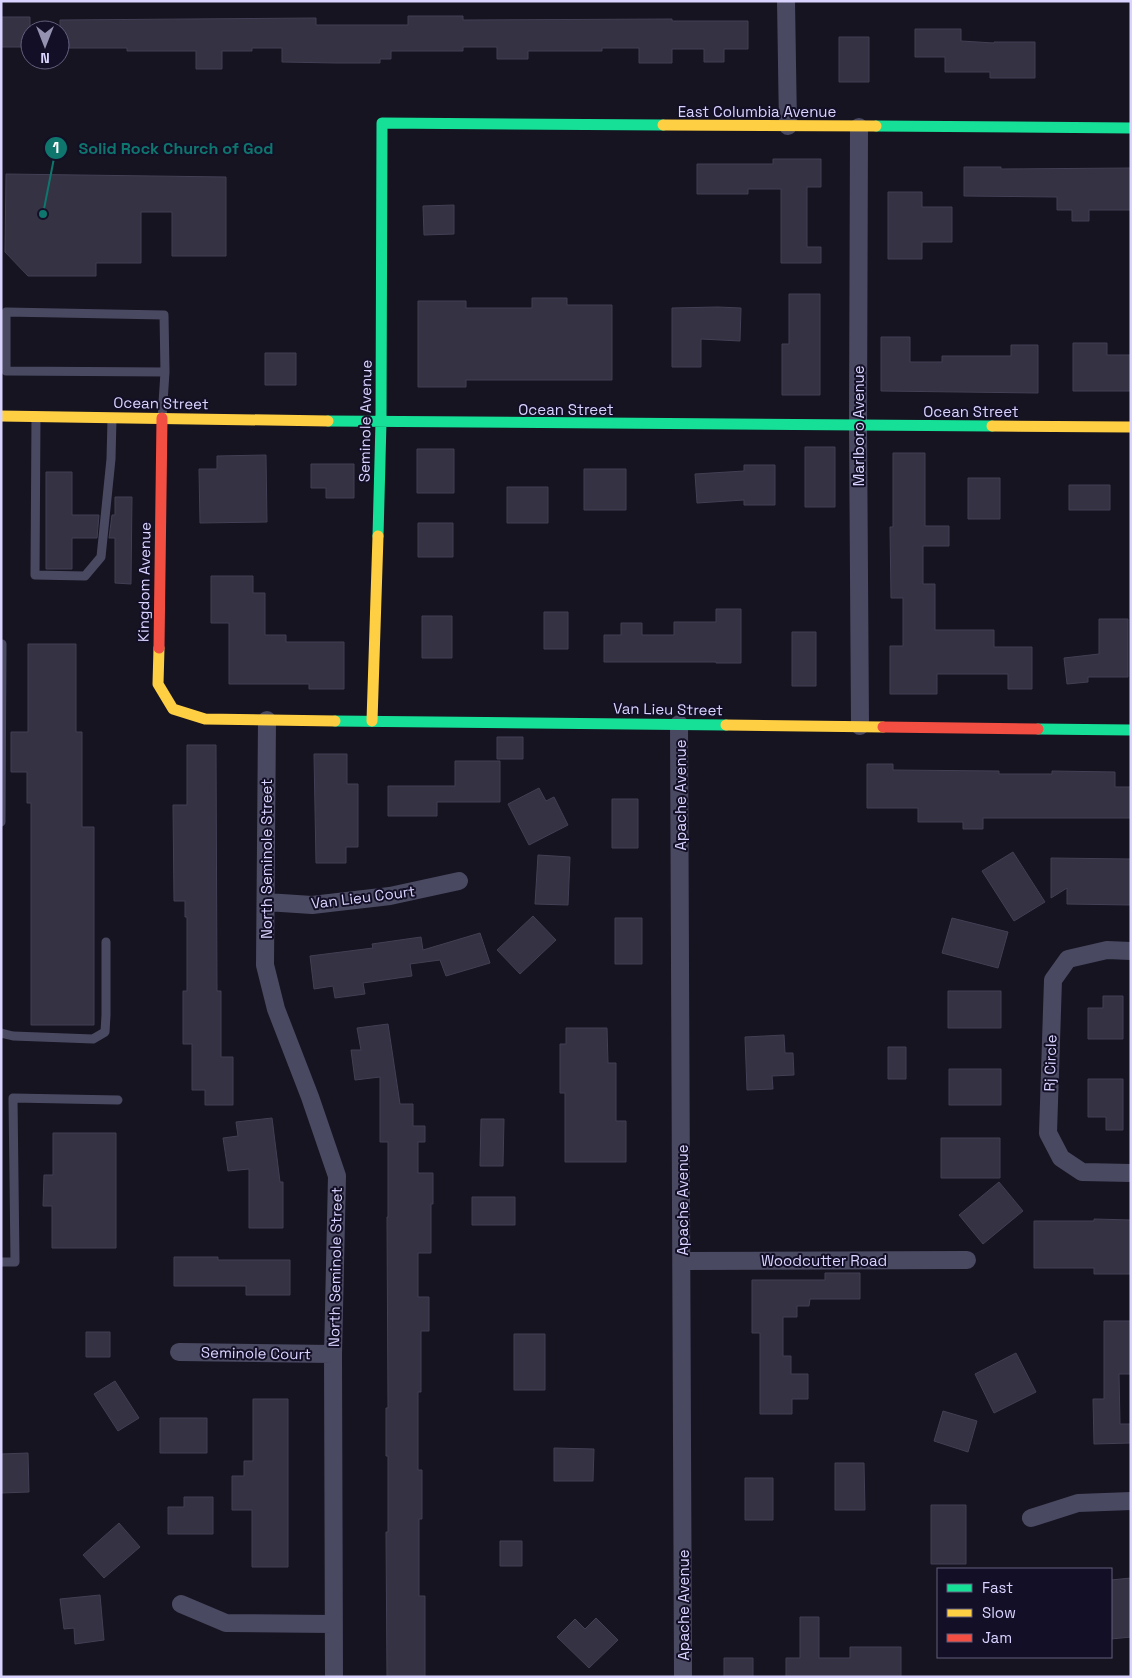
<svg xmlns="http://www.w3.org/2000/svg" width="1132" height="1678" font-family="'Space Grotesk',sans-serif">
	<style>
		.building { fill: #343243; stroke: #433f54 }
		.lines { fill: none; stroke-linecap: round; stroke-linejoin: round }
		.lane { stroke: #4a4962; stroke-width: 9 }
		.street { stroke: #4a4962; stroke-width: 18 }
		.fast { stroke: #16e098; stroke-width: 11 }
		.slow { stroke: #ffcf43; stroke-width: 11 }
		.jam { stroke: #f24e42; stroke-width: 11 }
		.labels { text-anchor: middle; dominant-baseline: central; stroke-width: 4; stroke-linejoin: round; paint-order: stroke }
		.street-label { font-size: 15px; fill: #d9d4ff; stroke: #130f26 }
		.leader { fill: none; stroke: #0f766e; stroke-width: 2 }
		.callout-dot { fill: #0f766e; stroke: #130f26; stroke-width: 2 }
		.mark-label { font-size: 15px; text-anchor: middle; font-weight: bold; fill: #fff }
		.callout-label { font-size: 16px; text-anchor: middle; font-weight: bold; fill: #0f766e; stroke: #130f26; stroke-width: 4; stroke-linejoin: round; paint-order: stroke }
	</style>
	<rect width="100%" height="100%" fill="#161421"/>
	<path class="building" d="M 408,16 L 463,16 L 463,20 L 672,19 L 672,21 L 748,21 L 748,49 L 724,49 L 724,62 L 704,62 L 704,49 L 672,49 L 672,63 L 639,63 L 639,48 L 602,48 L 602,51 L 528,51 L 528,59 L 497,59 L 497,47 L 463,47 L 463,51 L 391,51 L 391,59 L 380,59 L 380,63 L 336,63 L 282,62 L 282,48 L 252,48 L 252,51 L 222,51 L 222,69 L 196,69 L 196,51 L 127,51 L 127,48 L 60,48 L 60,20 L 316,18 L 316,25 L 408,25 Z
		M 1,17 L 30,17 L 30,47 L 1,47 Z
		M 915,29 L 961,29 L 961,41 L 994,43 L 994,42 L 1035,42 L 1035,78 L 990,78 L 990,72 L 945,72 L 945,57 L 915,57 Z
		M 839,37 L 869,37 L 869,82 L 839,82 Z
		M 773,159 L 821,159 L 821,187 L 807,187 L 807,247 L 821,247 L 821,263 L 781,263 L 781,189 L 748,189 L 748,194 L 697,194 L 697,164 L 773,164 Z
		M 964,167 L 1001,167 L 1001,169 L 1131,168 L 1131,210 L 1089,210 L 1089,221 L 1072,221 L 1072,210 L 1057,210 L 1057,197 L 964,196 Z
		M 6,174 L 226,177 L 226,256 L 172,256 L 172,212 L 141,212 L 141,263 L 96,263 L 96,276 L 28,276 L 5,252 Z
		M 888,192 L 922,192 L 922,207 L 952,207 L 952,242 L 922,242 L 922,259 L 888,259 Z
		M 454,205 L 454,234 L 424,235 L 423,206 Z
		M 789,294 L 820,294 L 820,395 L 782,395 L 782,344 L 789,344 Z
		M 532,298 L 567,298 L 567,305 L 612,305 L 612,380 L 466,380 L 466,387 L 418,387 L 418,301 L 466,301 L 466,308 L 532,308 Z
		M 718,307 L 741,308 L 740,341 L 701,339 L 701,367 L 672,367 L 672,308 Z
		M 881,337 L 910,337 L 910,362 L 942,362 L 942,356 L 1011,356 L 1011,345 L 1038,345 L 1038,393 L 881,391 Z
		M 1073,343 L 1107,343 L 1107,355 L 1131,355 L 1131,391 L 1073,391 Z
		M 265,353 L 296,353 L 296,385 L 265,385 Z
		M 805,447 L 835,447 L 835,507 L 805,507 Z
		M 417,449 L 454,449 L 454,493 L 417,493 Z
		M 893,453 L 925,453 L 925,526 L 949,526 L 949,546 L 923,546 L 923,584 L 935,584 L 935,630 L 994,630 L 994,647 L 1032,647 L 1032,689 L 1008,689 L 1008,674 L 937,674 L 937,694 L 890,694 L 890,646 L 903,646 L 903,598 L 891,598 L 890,527 L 893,527 Z
		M 266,455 L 267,522 L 200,523 L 199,469 L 217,469 L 217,456 Z
		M 311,464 L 354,464 L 354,498 L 326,498 L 326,488 L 311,488 Z
		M 744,465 L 775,465 L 775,505 L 744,505 L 744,500 L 697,503 L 695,474 L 744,471 Z
		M 584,469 L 626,469 L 626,510 L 584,510 Z
		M 46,472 L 72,472 L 72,515 L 99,515 L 97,538 L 72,538 L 72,569 L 46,569 Z
		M 968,478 L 1000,478 L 1000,519 L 968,519 Z
		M 1069,485 L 1110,485 L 1110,510 L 1069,510 Z
		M 507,487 L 548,487 L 548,523 L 507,523 Z
		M 115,497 L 132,497 L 131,584 L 115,583 L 115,538 L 109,538 L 112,515 L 115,515 Z
		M 418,523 L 453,523 L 453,557 L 418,557 Z
		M 211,576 L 253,576 L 253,593 L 265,593 L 265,635 L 286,635 L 286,642 L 344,642 L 344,689 L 309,689 L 309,684 L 229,684 L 229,623 L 211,623 Z
		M 716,609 L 741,609 L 741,663 L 716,663 L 716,662 L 604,662 L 604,635 L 621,635 L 621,623 L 642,623 L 642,635 L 674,635 L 674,622 L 716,622 Z
		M 544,612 L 568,612 L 568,649 L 544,649 Z
		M 422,616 L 452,616 L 452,658 L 422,658 Z
		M 1099,619 L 1128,619 L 1128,677 L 1088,677 L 1088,682 L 1067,684 L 1064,658 L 1099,654 Z
		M 792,632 L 816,632 L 816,686 L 792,686 Z
		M 28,644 L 76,644 L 76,732 L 82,732 L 82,827 L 94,827 L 94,1025 L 31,1025 L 31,803 L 27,803 L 27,772 L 11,772 L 11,732 L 28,732 Z
		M 497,737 L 523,737 L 523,759 L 497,759 Z
		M 187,745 L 216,745 L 217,991 L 221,991 L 221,1057 L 233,1057 L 233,1105 L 205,1105 L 205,1090 L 192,1090 L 192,1044 L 183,1044 L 183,991 L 187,991 L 187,917 L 185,917 L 185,901 L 174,901 L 173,805 L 187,805 Z
		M 314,754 L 347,754 L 347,784 L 358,784 L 358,847 L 346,847 L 346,863 L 316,863 Z
		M 455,761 L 500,761 L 500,802 L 437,802 L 437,816 L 388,816 L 388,786 L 455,786 Z
		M 867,764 L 893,764 L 893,770 L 999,771 L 999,774 L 1052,774 L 1052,771 L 1115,772 L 1115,787 L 1131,787 L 1131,818 L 983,818 L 983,829 L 963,829 L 963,822 L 918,822 L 918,808 L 867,808 Z
		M 539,788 L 546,801 L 554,797 L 568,825 L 529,845 L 508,804 Z
		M 612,799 L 638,799 L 638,848 L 612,848 Z
		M 1013,852 L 1045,902 L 1014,921 L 982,871 Z
		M 538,855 L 570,857 L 568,905 L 535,904 Z
		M 1051,858 L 1131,859 L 1131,905 L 1067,904 L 1067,888 L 1051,898 Z
		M 533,916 L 556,940 L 520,974 L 497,950 Z
		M 615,918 L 642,918 L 642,964 L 615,964 Z
		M 952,918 L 1008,932 L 998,968 L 942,953 Z
		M 480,933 L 490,963 L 446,976 L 440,960 L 410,964 L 412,976 L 363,983 L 365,994 L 335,998 L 333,986 L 314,989 L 310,956 L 373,948 L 372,944 L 421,937 L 423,950 Z
		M 948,991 L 1001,991 L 1001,1028 L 948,1028 Z
		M 1103,996 L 1123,996 L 1123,1039 L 1088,1039 L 1088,1008 L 1103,1008 Z
		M 388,1024 L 400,1104 L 413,1104 L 413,1126 L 425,1126 L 425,1142 L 418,1142 L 418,1173 L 433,1173 L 433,1204 L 431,1204 L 431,1253 L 418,1253 L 418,1297 L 429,1297 L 429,1331 L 421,1331 L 421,1392 L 418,1392 L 418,1470 L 422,1470 L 422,1519 L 419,1519 L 419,1596 L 425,1596 L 425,1677 L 387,1677 L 386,1532 L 388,1532 L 388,1456 L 386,1456 L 386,1408 L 388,1408 L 387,1217 L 388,1217 L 388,1142 L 380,1142 L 380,1077 L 355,1080 L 351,1050 L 361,1050 L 357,1028 Z
		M 566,1028 L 607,1028 L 608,1063 L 616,1063 L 616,1121 L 626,1121 L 626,1162 L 565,1162 L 565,1093 L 560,1093 L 560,1044 L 566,1044 Z
		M 784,1035 L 785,1053 L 793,1053 L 794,1075 L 772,1076 L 773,1089 L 747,1090 L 745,1037 Z
		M 888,1047 L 906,1047 L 906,1079 L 888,1079 Z
		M 949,1069 L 1001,1069 L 1001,1105 L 949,1105 Z
		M 1088,1079 L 1123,1079 L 1123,1130 L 1106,1130 L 1106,1117 L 1088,1117 Z
		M 272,1118 L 280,1182 L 283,1182 L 283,1228 L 249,1228 L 249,1169 L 228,1171 L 223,1138 L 238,1136 L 236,1122 Z
		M 481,1119 L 504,1119 L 503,1166 L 480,1166 Z
		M 53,1133 L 116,1133 L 116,1248 L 52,1248 L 52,1206 L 43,1206 L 44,1175 L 53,1175 Z
		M 941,1138 L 1000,1138 L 1000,1178 L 941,1178 Z
		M 999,1182 L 1023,1211 L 983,1244 L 959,1215 Z
		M 472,1197 L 515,1197 L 515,1225 L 472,1225 Z
		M 1094,1219 L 1131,1220 L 1131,1274 L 1094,1274 L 1094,1268 L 1034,1268 L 1034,1221 L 1094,1221 Z
		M 174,1257 L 218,1257 L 218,1260 L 290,1260 L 290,1295 L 246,1295 L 246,1286 L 174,1286 Z
		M 825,1273 L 860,1273 L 860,1299 L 810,1299 L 809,1306 L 797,1306 L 797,1317 L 783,1317 L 783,1356 L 791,1356 L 791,1374 L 808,1374 L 808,1399 L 792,1399 L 792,1414 L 760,1414 L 760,1333 L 752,1333 L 752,1280 L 825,1280 Z
		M 1104,1321 L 1131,1321 L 1131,1374 L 1119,1374 L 1120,1424 L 1131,1424 L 1131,1443 L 1094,1444 L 1093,1399 L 1104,1399 Z
		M 86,1332 L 110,1332 L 110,1357 L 86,1357 Z
		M 514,1334 L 545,1334 L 545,1390 L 514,1390 Z
		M 1016,1353 L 1036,1392 L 994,1413 L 975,1374 Z
		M 115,1381 L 139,1418 L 118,1431 L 94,1394 Z
		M 253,1399 L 288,1399 L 288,1567 L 252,1567 L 252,1510 L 232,1510 L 232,1476 L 244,1476 L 244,1461 L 253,1461 Z
		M 943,1411 L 977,1421 L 968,1452 L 934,1441 Z
		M 160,1418 L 207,1418 L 207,1453 L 160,1453 Z
		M 554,1448 L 594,1449 L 593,1481 L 554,1481 Z
		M 28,1453 L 29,1492 L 1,1493 L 1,1454 Z
		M 835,1463 L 864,1463 L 865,1510 L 835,1510 Z
		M 745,1478 L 773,1478 L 773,1520 L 745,1520 Z
		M 184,1497 L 213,1497 L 213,1534 L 168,1534 L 168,1507 L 184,1507 Z
		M 931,1505 L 966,1505 L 966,1564 L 931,1564 Z
		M 119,1523 L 140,1547 L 104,1578 L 83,1555 Z
		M 500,1541 L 522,1541 L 522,1566 L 500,1566 Z
		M 1131,1578 L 1131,1637 L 1111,1639 L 1111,1580 Z
		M 100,1595 L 104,1640 L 75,1644 L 74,1628 L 64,1629 L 60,1599 Z
		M 800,1617 L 819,1617 L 819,1658 L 850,1658 L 850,1647 L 901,1647 L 901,1677 L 786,1677 L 786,1658 L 800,1658 Z
		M 596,1618 L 618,1640 L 589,1668 L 557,1637 L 575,1619 L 585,1629 Z
		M 724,1658 L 753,1658 L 753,1677 L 724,1677 Z"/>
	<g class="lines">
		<path class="lane" d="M 36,416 L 35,575 L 85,576 L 101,557 L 111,459 L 112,419
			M 162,418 L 165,372 L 164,315 L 6,312 L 6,371 L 165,372
			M 1,822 L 2,644
			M 1,1033 L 13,1036 L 93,1039 L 105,1032 L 106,1015 L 106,942
			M 1,1262 L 15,1262 L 13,1098 L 118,1100"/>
		<path class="street" d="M 786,1 L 788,126
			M 859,127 L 858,426 L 860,726
			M 267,720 L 265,965 L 276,1009 L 310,1097 L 337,1176 L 333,1354 L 334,1677
			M 679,724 L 683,1677
			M 266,902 L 312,905 L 390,896 L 459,881
			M 1131,951 L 1107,950 L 1068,959 L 1053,980 L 1048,1133 L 1061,1158 L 1082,1172 L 1131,1173
			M 682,1261 L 967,1260
			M 179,1352 L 333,1354
			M 1031,1518 L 1078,1503 L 1131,1501
			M 181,1604 L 226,1623 L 333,1624"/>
		<path class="fast" d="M 876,126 L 1131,128
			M 328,421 L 992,426
			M 378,536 L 381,422 L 382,123 L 663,125
			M 335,721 L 726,725
			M 1038,729 L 1131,730"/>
		<path class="slow" d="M 663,125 L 876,126
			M 1,416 L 328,421
			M 992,426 L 1131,427
			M 159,648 L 158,684 L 173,709 L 205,719 L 335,721
			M 372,721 L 378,536
			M 726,725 L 883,727"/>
		<path class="jam" d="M 159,648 L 162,418
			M 883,727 L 1038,729"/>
	</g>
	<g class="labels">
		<g class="street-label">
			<text x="757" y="111">East Columbia Avenue</text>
			<text transform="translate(161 403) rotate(1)">Ocean Street</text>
			<text x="566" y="409">Ocean Street</text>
			<text x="971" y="411">Ocean Street</text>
			<text transform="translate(365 421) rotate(-89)">Seminole Avenue</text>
			<text transform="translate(858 426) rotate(-90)">Marlboro Avenue</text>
			<text transform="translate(144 582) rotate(-89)">Kingdom Avenue</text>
			<text transform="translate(668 709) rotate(1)">Van Lieu Street</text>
			<text transform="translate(680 795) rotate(-90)">Apache Avenue</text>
			<text transform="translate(266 859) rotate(-90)">North Seminole Street</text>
			<text transform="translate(363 897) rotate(-7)">Van Lieu Court</text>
			<text transform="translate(1050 1063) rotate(-88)">Rj Circle</text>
			<text transform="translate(682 1200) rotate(-90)">Apache Avenue</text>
			<text x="824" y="1260">Woodcutter Road</text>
			<text transform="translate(335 1267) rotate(-89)">North Seminole Street</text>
			<text transform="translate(256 1353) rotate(1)">Seminole Court</text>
			<text transform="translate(683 1605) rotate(-90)">Apache Avenue</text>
		</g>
	</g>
	<path class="leader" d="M43 214L56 148"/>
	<g class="callout-dot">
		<circle cx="43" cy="214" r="5"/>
		<circle cx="56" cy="148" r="12"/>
	</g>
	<g class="mark-label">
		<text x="56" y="153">1</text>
	</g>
	<g class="callout-label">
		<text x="176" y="154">Solid Rock Church of God</text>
	</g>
	<rect width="1132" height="1678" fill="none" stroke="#d9d4ff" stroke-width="5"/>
	<rect x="937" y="1568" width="175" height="90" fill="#130f26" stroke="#625e7d"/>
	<rect x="947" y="1584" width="25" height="8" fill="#16e098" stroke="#625e7d"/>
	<text x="982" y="1593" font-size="15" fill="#d9d4ff">Fast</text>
	<rect x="947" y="1609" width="25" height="8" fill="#ffcf43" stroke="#625e7d"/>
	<text x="982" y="1618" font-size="15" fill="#d9d4ff">Slow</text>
	<rect x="947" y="1634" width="25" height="8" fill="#f24e42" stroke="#625e7d"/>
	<text x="982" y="1643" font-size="15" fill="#d9d4ff">Jam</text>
	<g transform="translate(45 45) rotate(180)"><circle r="24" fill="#130f26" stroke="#625e7d"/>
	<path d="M0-4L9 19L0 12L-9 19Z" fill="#9591b1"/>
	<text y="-8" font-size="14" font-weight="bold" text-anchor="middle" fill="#d9d4ff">N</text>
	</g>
</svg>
